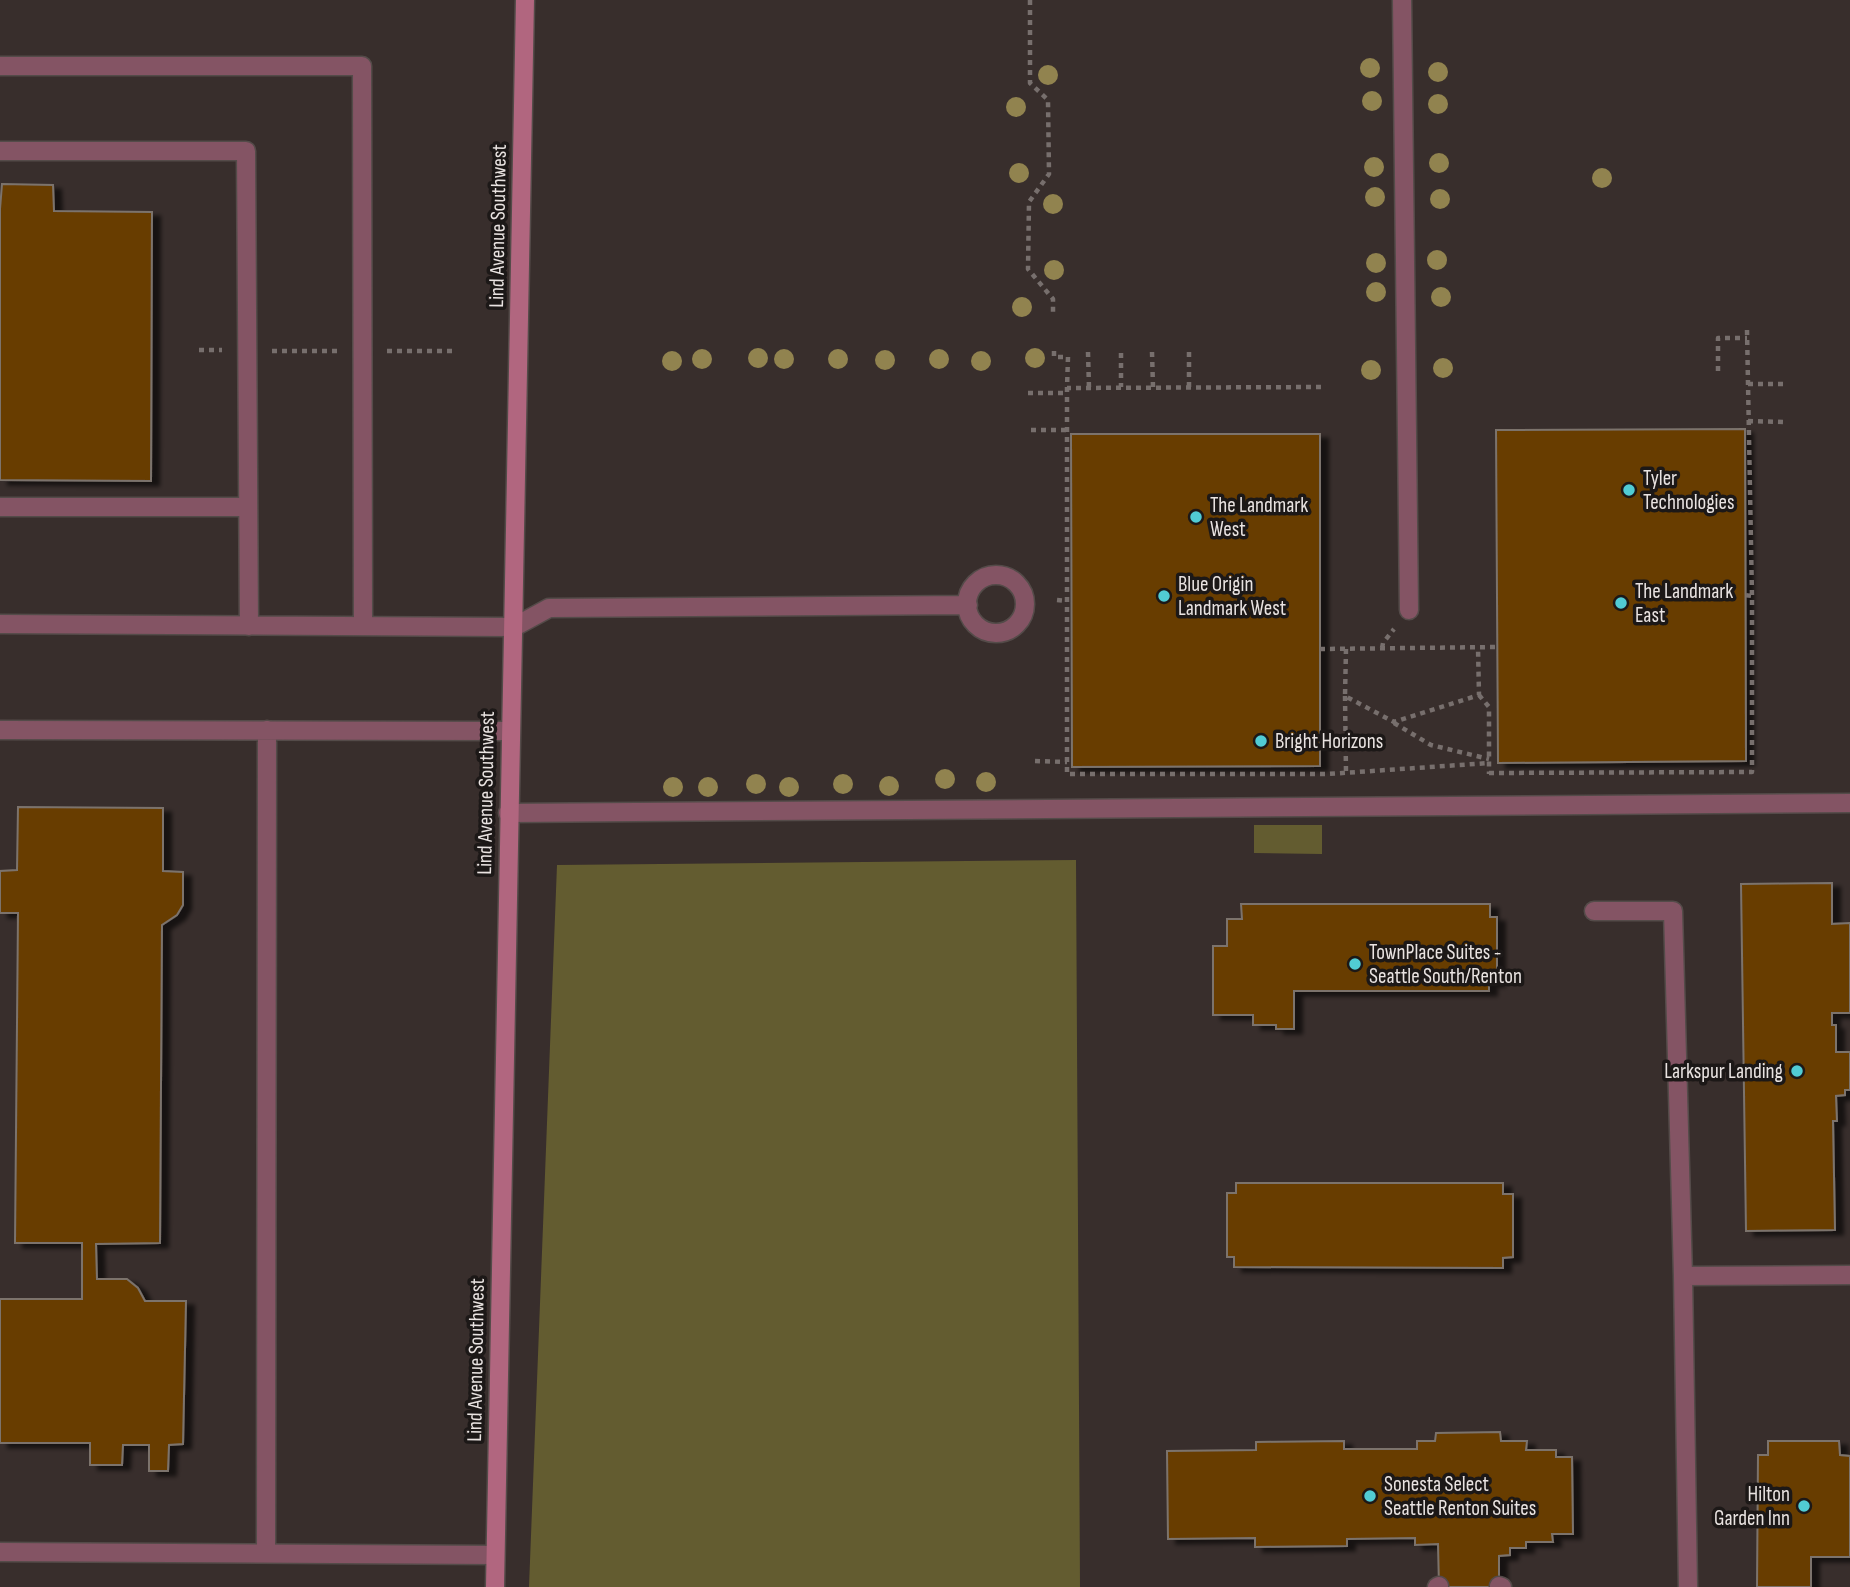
<svg xmlns="http://www.w3.org/2000/svg" width="1850" height="1587" font-family="'Sofia Sans Condensed',sans-serif">
	<style>
		.green { fill: #635c30 }
		.building { fill: #683d03; stroke: #7b736c; stroke-width: 2; filter: url(#shadow) }
		.lines { fill: none; stroke-linecap: round; stroke-linejoin: round }
		.lane-casing { stroke: #544b49; stroke-width: 21 }
		.secondary-casing { stroke: #544b49; stroke-width: 21 }
		.path { stroke: #776f6d; stroke-width: 4.5; stroke-dasharray: 5 5; stroke-linecap: butt }
		.lane { stroke: #845464; stroke-width: 18 }
		.secondary { stroke: #b1667f; stroke-width: 18 }
		.tree { fill: #91834f }
		.poi-dot { fill: #51ccd4; stroke: #1c1817; stroke-width: 2.5 }
		.labels { text-anchor: middle; dominant-baseline: central; stroke-width: 7; stroke-linejoin: round; paint-order: stroke }
		.street-label { font-size: 21px; fill: #e9e3e1; stroke: #1c1817 }
		.poi-label { font-size: 21px; fill: #e9e3e1; stroke: #1c1817; text-anchor: start }
	</style>
	<defs>
		<filter id="shadow"><feDropShadow dx="8" dy="4.5" stdDeviation="2" flood-color="#0009"/></filter>
	</defs>
	<rect width="100%" height="100%" fill="#382e2c"/>
	<path class="green" d="M 1254,825 L 1322,825 L 1322,854 L 1254,853 Z
		M 1076,860 L 1080,1587 L 529,1587 L 557,865 Z"/>
	<path class="building" d="M 2,184 L 53,185 L 54,211 L 152,212 L 151,481 L 0,480 L 0,209 Z
		M 1745,429 L 1746,761 L 1498,763 L 1496,430 Z
		M 1071,434 L 1320,434 L 1320,766 L 1072,767 Z
		M 18,807 L 163,808 L 163,871 L 183,872 L 183,905 L 177,915 L 162,925 L 160,1243 L 96,1244 L 97,1279 L 127,1279 L 138,1288 L 145,1301 L 186,1301 L 183,1444 L 169,1445 L 168,1471 L 149,1471 L 149,1445 L 123,1445 L 122,1465 L 90,1465 L 90,1443 L 0,1443 L 0,1299 L 82,1299 L 82,1243 L 15,1243 L 18,913 L 0,913 L 0,871 L 17,870 Z
		M 1832,883 L 1832,924 L 1850,923 L 1850,1013 L 1832,1013 L 1832,1025 L 1836,1025 L 1836,1052 L 1850,1052 L 1850,1090 L 1845,1090 L 1845,1095 L 1836,1096 L 1837,1121 L 1833,1121 L 1835,1230 L 1746,1231 L 1741,884 Z
		M 1241,904 L 1490,904 L 1490,917 L 1497,917 L 1497,982 L 1489,982 L 1489,991 L 1294,991 L 1294,1029 L 1276,1029 L 1276,1025 L 1253,1025 L 1253,1015 L 1213,1015 L 1213,946 L 1227,946 L 1227,919 L 1242,919 Z
		M 1236,1183 L 1503,1183 L 1503,1194 L 1513,1194 L 1513,1257 L 1503,1258 L 1503,1268 L 1234,1267 L 1234,1257 L 1227,1257 L 1227,1193 L 1236,1193 Z
		M 1500,1432 L 1501,1441 L 1527,1441 L 1526,1450 L 1556,1450 L 1556,1457 L 1572,1457 L 1573,1534 L 1552,1534 L 1553,1542 L 1526,1542 L 1526,1548 L 1510,1548 L 1510,1555 L 1499,1556 L 1499,1587 L 1439,1587 L 1438,1544 L 1415,1545 L 1415,1538 L 1347,1539 L 1347,1546 L 1255,1547 L 1255,1538 L 1168,1539 L 1167,1451 L 1256,1450 L 1256,1442 L 1344,1441 L 1344,1449 L 1417,1449 L 1417,1441 L 1435,1441 L 1436,1433 Z
		M 1768,1441 L 1839,1441 L 1840,1455 L 1850,1456 L 1850,1557 L 1811,1557 L 1811,1587 L 1757,1587 L 1758,1455 L 1768,1455 Z"/>
	<g class="lines">
		<g class="lane-casing">
			<path id="lane" d="M 1402,0 L 1409,610
				M 0,66 L 362,66 L 363,626
				M 0,151 L 246,151 L 249,626
				M 0,507 L 248,507
				M967 604a29 29 0 1 1 58 0a29 29 0 1 1-58 0Z
				M 0,624 L 514,627 L 549,608 L 968,605
				M 0,730 L 510,731
				M 508,813 L 1850,803
				M 1594,911 L 1673,911 L 1683,1276 L 1850,1275
				M 1683,1276 L 1688,1587
				M 0,1552 L 495,1555
				M 266,1553 L 267,730
				M 1499,1586 L 1502,1587
				M 1437,1587 L 1439,1586"/>
		</g>
		<g class="secondary-casing">
			<path id="secondary" d="M 495,1587 L 525,0"/>
		</g>
		<path class="path" d="M 1030,0 L 1030,83 L 1048,100 L 1049,174 L 1029,202 L 1028,269 L 1053,299 L 1053,313
			M 1747,330 L 1752,596
			M 199,350 L 222,350
			M 272,351 L 337,351
			M 387,351 L 452,351
			M 1054,351 L 1054,357 L 1068,357 L 1067,388 L 1326,387
			M 1088,352 L 1089,388
			M 1152,352 L 1153,387
			M 1189,352 L 1189,387
			M 1121,353 L 1121,387
			M 1718,371 L 1718,338 L 1747,338
			M 1748,384 L 1784,384
			M 1067,387 L 1067,774 L 1328,774 L 1489,763
			M 1028,393 L 1067,393
			M 1748,421 L 1783,422
			M 1031,430 L 1067,430
			M 1057,600 L 1067,601
			M 1382,648 L 1383,643 L 1394,629
			M 1320,649 L 1497,647
			M 1346,649 L 1345,696 L 1394,722 L 1479,695 L 1478,647
			M 1479,695 L 1489,707 L 1489,774
			M 1345,696 L 1346,773
			M 1394,723 L 1431,745 L 1489,759
			M 1035,761 L 1067,762
			M 1489,773 L 1752,772 L 1752,596 L 1745,595"/>
		<use href="#lane" class="lane"/>
		<use href="#secondary" class="secondary"/>
	</g>
	<g class="tree">
		<circle cx="1370" cy="68" r="10"/>
		<circle cx="1438" cy="72" r="10"/>
		<circle cx="1048" cy="75" r="10"/>
		<circle cx="1372" cy="101" r="10"/>
		<circle cx="1438" cy="104" r="10"/>
		<circle cx="1016" cy="107" r="10"/>
		<circle cx="1439" cy="163" r="10"/>
		<circle cx="1374" cy="167" r="10"/>
		<circle cx="1019" cy="173" r="10"/>
		<circle cx="1602" cy="178" r="10"/>
		<circle cx="1375" cy="197" r="10"/>
		<circle cx="1440" cy="199" r="10"/>
		<circle cx="1053" cy="204" r="10"/>
		<circle cx="1437" cy="260" r="10"/>
		<circle cx="1376" cy="263" r="10"/>
		<circle cx="1054" cy="270" r="10"/>
		<circle cx="1376" cy="292" r="10"/>
		<circle cx="1441" cy="297" r="10"/>
		<circle cx="1022" cy="307" r="10"/>
		<circle cx="758" cy="358" r="10"/>
		<circle cx="1035" cy="358" r="10"/>
		<circle cx="702" cy="359" r="10"/>
		<circle cx="784" cy="359" r="10"/>
		<circle cx="838" cy="359" r="10"/>
		<circle cx="939" cy="359" r="10"/>
		<circle cx="885" cy="360" r="10"/>
		<circle cx="672" cy="361" r="10"/>
		<circle cx="981" cy="361" r="10"/>
		<circle cx="1443" cy="368" r="10"/>
		<circle cx="1371" cy="370" r="10"/>
		<circle cx="945" cy="779" r="10"/>
		<circle cx="986" cy="782" r="10"/>
		<circle cx="756" cy="784" r="10"/>
		<circle cx="843" cy="784" r="10"/>
		<circle cx="889" cy="786" r="10"/>
		<circle cx="673" cy="787" r="10"/>
		<circle cx="708" cy="787" r="10"/>
		<circle cx="789" cy="787" r="10"/>
	</g>
	<g class="poi-dot">
		<circle cx="1629" cy="490" r="7"/>
		<circle cx="1196" cy="517" r="7"/>
		<circle cx="1164" cy="596" r="7"/>
		<circle cx="1621" cy="603" r="7"/>
		<circle cx="1261" cy="741" r="7"/>
		<circle cx="1355" cy="964" r="7"/>
		<circle cx="1797" cy="1071" r="7"/>
		<circle cx="1370" cy="1496" r="7"/>
		<circle cx="1804" cy="1506" r="7"/>
	</g>
	<g class="labels">
		<g class="street-label">
			<text transform="translate(498 226) rotate(-89)">Lind Avenue Southwest</text>
			<text transform="translate(486 793) rotate(-89)">Lind Avenue Southwest</text>
			<text transform="translate(476 1360) rotate(-89)">Lind Avenue Southwest</text>
		</g>
		<g class="poi-label">
			<text x="1643" y="478">Tyler<tspan x="1643" dy="24">Technologies</tspan></text>
			<text x="1210" y="505">The Landmark<tspan x="1210" dy="24">West</tspan></text>
			<text x="1178" y="584">Blue Origin<tspan x="1178" dy="24">Landmark West</tspan></text>
			<text x="1635" y="591">The Landmark<tspan x="1635" dy="24">East</tspan></text>
			<text x="1275" y="741">Bright Horizons</text>
			<text x="1369" y="952">TownPlace Suites -<tspan x="1369" dy="24">Seattle South/Renton</tspan></text>
			<text x="1783" y="1071" text-anchor="end">Larkspur Landing</text>
			<text x="1384" y="1484">Sonesta Select<tspan x="1384" dy="24">Seattle Renton Suites</tspan></text>
			<text x="1790" y="1494" text-anchor="end">Hilton<tspan x="1790" dy="24">Garden Inn</tspan></text>
		</g>
	</g>
</svg>
